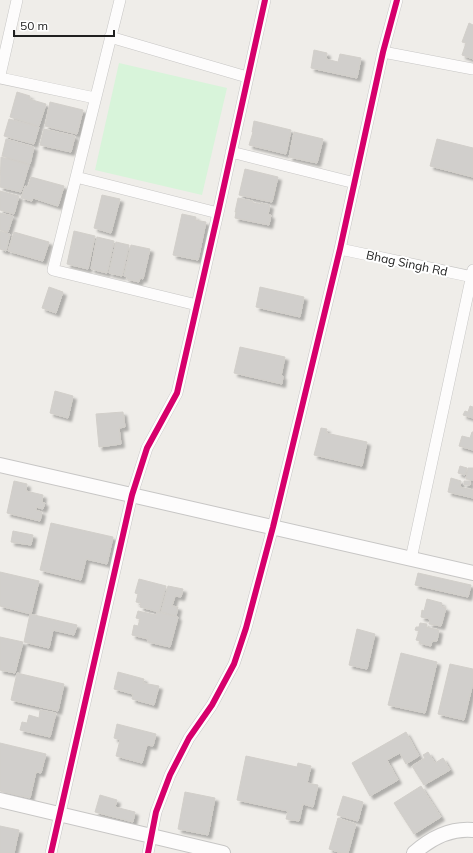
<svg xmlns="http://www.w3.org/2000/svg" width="473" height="853" font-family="Mulish,sans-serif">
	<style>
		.park { fill: #d8f4da }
		.building { fill: #d1cfcc; stroke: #d2cfca; filter: url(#shadow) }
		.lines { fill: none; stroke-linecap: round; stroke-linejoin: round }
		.minor-casing { stroke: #c7c6c5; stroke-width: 12 }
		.tertiary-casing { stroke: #c7c6c5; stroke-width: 16 }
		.minor { stroke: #fdfcfc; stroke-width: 11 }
		.tertiary { stroke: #fdfcfc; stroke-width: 14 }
		.cycleway-casing { stroke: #fff; stroke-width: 8 }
		.cycleway { stroke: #d6006c; stroke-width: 6 }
		.labels { text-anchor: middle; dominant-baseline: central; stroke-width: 4; stroke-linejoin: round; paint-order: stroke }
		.street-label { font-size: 12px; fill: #202020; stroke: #fff }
	</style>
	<defs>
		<filter id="shadow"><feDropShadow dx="3.5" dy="3.5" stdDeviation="1" flood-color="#0004"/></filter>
	</defs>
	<rect width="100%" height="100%" fill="#efede9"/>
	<path class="park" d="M 119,63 L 227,88 L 202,195 L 95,170 Z"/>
	<path class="building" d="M 469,23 L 473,25 L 473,59 L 462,55 L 466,43 L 462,42 Z
		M 314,50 L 327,53 L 326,59 L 338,62 L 340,54 L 361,58 L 357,78 L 311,68 Z
		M 17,92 L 30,96 L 29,99 L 46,104 L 39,126 L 10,117 Z
		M 50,102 L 83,110 L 77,134 L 45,126 Z
		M 9,119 L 39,127 L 34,144 L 4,136 Z
		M 254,121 L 291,130 L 286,154 L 249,145 L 253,132 L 252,132 Z
		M 44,129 L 75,136 L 71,152 L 40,145 Z
		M 294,132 L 323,139 L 317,163 L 289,157 Z
		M 6,139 L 34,147 L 30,164 L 2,156 Z
		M 437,139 L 473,148 L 473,177 L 430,166 Z
		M 1,157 L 29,165 L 21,192 L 0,187 Z
		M 245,169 L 278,177 L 272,202 L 239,195 Z
		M 31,177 L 64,186 L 58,206 L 33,198 L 32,201 L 21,198 L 25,186 L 28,187 Z
		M 0,191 L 19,196 L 14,214 L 0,210 Z
		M 102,195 L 120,199 L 111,233 L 94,228 Z
		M 238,198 L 253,201 L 253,203 L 260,204 L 261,203 L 270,205 L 268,215 L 271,215 L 269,225 L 235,218 L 236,212 L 235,212 Z
		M 0,213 L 13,216 L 8,232 L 0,230 Z
		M 182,214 L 196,217 L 195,220 L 206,222 L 198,260 L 173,255 Z
		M 0,231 L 10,234 L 6,251 L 0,249 Z
		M 74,231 L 95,236 L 88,269 L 67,264 Z
		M 14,232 L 49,242 L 43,261 L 8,251 Z
		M 97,237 L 114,241 L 107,273 L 91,269 Z
		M 116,242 L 129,245 L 122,276 L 109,273 Z
		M 131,245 L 150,249 L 143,279 L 140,278 L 139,282 L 127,279 L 127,277 L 124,276 Z
		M 49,287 L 63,292 L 56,313 L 42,308 Z
		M 260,287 L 304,297 L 300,317 L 256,307 Z
		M 240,347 L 285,357 L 281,376 L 283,376 L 282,384 L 234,373 Z
		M 55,391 L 73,396 L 68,418 L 50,413 Z
		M 470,406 L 473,407 L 473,418 L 463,415 L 465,411 L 468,412 Z
		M 123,412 L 125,427 L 119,428 L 121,444 L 99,447 L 96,414 Z
		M 321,428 L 327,429 L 326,433 L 367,442 L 362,466 L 314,455 Z
		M 472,432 L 473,432 L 473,450 L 459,446 L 462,436 L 470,438 Z
		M 460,466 L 467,468 L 465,475 L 458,473 Z
		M 468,468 L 473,468 L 473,480 L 466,479 Z
		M 451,478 L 461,481 L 460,487 L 473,490 L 473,498 L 448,492 Z
		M 14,481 L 27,484 L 26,491 L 43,495 L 42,502 L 45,503 L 43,509 L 36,507 L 36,510 L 42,512 L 40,521 L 7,513 Z
		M 464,481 L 470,481 L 470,485 L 464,485 Z
		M 51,523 L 113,537 L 107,564 L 86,559 L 81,580 L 40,570 Z
		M 13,531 L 33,535 L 31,545 L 11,542 Z
		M 0,572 L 39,581 L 31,614 L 0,606 Z
		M 418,573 L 471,585 L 468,597 L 415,585 Z
		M 139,579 L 166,586 L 159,612 L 140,607 L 141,603 L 136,602 L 138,594 L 135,593 Z
		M 168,586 L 183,589 L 181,597 L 175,596 L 172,606 L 178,607 L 176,616 L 161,612 Z
		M 427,599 L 442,603 L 441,606 L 446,608 L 441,626 L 429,624 L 430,619 L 421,617 L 422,610 L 424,611 Z
		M 138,611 L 156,615 L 157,612 L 178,617 L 170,647 L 148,642 L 148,639 L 132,635 L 134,625 L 138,626 L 140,619 L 136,618 Z
		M 30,614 L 77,625 L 74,635 L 53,630 L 49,648 L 24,642 Z
		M 420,623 L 427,624 L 426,627 L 439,630 L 437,641 L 432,641 L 431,646 L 419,643 L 420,641 L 416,640 L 419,631 L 415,630 L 416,627 L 419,627 Z
		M 357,629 L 375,634 L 367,669 L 349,665 Z
		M 0,637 L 23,642 L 15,673 L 0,670 Z
		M 401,653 L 437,662 L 425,713 L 388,705 Z
		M 450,664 L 473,669 L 473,683 L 464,720 L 438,714 Z
		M 118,672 L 144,679 L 143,683 L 159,686 L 154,705 L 132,699 L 133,694 L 114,689 Z
		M 17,673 L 64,684 L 58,711 L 11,700 Z
		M 40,710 L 56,713 L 50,737 L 20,730 L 22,722 L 27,723 L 29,715 L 39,718 Z
		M 117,724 L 156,734 L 153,746 L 147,745 L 142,763 L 116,756 L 120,740 L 114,738 Z
		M 406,732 L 419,756 L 406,764 L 400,753 L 387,760 L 398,780 L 370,796 L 352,763 Z
		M 0,743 L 46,754 L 41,773 L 36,772 L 30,798 L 0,791 Z
		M 428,752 L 435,763 L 443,758 L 450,770 L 424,785 L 412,766 L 425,758 L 423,755 Z
		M 246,756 L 297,767 L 298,763 L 311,766 L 307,783 L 318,785 L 313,807 L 303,804 L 299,821 L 286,819 L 288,811 L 237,800 Z
		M 421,786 L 441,817 L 414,834 L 394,803 Z
		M 185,792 L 215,798 L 208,835 L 178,829 Z
		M 100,795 L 117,800 L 115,807 L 135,812 L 133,822 L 95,812 Z
		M 343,796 L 363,802 L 358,821 L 337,815 Z
		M 338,818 L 356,824 L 348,853 L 341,853 L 329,849 Z
		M 0,826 L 19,830 L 14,853 L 0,853 Z"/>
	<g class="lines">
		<g class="minor-casing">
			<path id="minor" d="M 120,0 L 53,270 L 197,305
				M 110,37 L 247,77
				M 383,52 L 473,69
				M 0,75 L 17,0
				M 0,78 L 95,98
				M 231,152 L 355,183
				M 76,177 L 218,213
				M 340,249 L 473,277
				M 411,559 L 473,270
				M 51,853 L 132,495 L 147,448 L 177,393 L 218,213 L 265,0
				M 148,853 L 156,812 L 170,775 L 189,738 L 212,705 L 234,664 L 246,628 L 273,527 L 340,249 L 383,52 L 397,0"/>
		</g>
		<g class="tertiary-casing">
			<path id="tertiary" d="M 0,465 L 473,573
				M 0,800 L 223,853
				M 414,853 C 431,838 450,828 473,830"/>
		</g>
		<use href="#minor" class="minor"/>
		<use href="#tertiary" class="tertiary"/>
		<g class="cycleway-casing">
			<path id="cycleway" d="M 51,853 L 132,495 L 147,448 L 177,393 L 218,213 L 265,0
				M 148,853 L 156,812 L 170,775 L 189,738 L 212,705 L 234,664 L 246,628 L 273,527 L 340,249 L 383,52 L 397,0"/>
		</g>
		<use href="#cycleway" class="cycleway"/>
	</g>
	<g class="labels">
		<g class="street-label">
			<text transform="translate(407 263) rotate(12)">Bhag Singh Rd</text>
		</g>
	</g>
	<path d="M14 30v6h100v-6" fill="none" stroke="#202020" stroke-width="2"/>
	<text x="20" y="30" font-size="12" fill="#202020" stroke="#ffffff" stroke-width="3" paint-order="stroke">50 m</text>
</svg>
